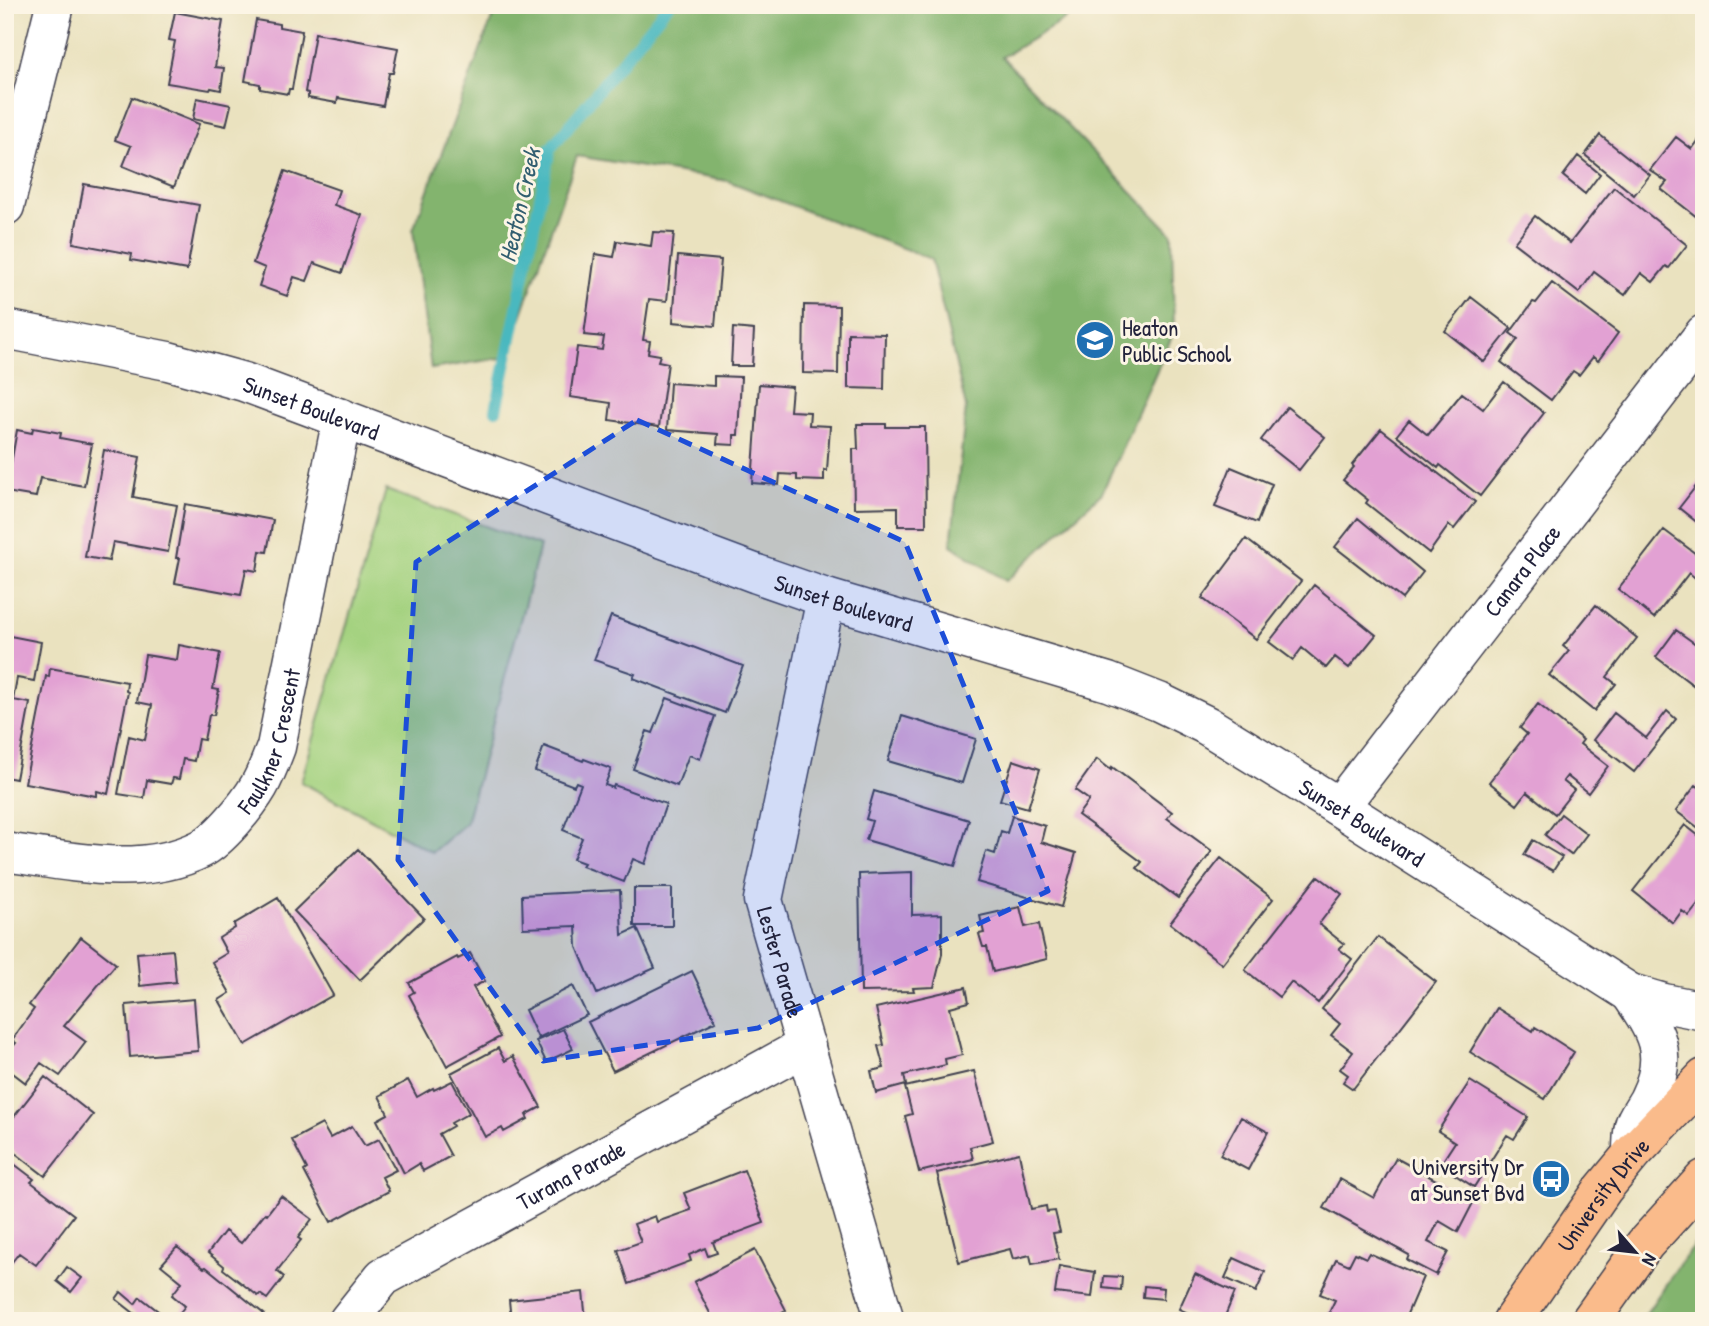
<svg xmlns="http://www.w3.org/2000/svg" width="1709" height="1326" font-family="'Patrick Hand',sans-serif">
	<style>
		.green { fill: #a4d280; stroke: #637a5e; stroke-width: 2 }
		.forest { fill: #83b46e; stroke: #526b54; stroke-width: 2 }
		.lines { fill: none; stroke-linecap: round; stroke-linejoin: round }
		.stream { stroke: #49b8bf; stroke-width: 12 }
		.building { fill: #e2a1d3 }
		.minor-casing { stroke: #403f4f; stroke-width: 41 }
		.major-casing { stroke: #403f4f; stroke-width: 41 }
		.minor { stroke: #fff; stroke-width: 38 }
		.major { stroke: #fabb8b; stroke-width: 38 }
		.marked { fill: #1d4ed8; fill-opacity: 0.2; stroke: #1d4ed8; stroke-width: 5; stroke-dasharray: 14 9; stroke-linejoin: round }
		.labels { text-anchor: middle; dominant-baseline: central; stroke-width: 6; stroke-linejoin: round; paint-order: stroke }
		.poi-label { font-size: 23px; fill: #22223b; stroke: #fcf5e5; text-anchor: start }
		.street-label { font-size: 23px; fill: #22223b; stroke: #fcf5e5 }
		.water-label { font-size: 24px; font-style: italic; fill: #325e70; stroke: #fcf5e5 }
	</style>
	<rect width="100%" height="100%" fill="#fcf5e5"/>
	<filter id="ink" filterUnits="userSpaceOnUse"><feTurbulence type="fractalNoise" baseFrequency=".0143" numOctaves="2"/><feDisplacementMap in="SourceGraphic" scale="14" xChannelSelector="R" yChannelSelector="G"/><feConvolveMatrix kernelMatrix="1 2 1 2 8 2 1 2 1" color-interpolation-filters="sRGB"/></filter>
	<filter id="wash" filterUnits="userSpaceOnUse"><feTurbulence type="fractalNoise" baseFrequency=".00686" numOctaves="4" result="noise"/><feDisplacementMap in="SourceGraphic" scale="28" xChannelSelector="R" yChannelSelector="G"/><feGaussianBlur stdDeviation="1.57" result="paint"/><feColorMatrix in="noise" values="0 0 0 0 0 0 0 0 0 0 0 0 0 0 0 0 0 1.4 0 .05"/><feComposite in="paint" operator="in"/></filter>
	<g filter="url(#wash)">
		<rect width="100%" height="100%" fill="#eae2bf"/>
		<path class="green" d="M 386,490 L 540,546 L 466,823 L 432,852 L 301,782 Z"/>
		<path class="forest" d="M 497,5 L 1089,5 L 1002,57 L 1172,234 L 1174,332 L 1102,493 L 1006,581 L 951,545 L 966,407 L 931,259 L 728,181 L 577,156 L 507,357 L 431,369 L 413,230 Z
			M 1704,1233 L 1704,1321 L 1641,1321 L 1683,1259 Z"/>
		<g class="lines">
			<path class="stream" d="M 496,410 L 550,149 L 668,5"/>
		</g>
		<g id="blocks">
			<path class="building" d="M 175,12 L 223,21 L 215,67 L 224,68 L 221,90 L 211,88 L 210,90 L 167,83 L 175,41 L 169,40 Z
				M 256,20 L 279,24 L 279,27 L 302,31 L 292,89 L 289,89 L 288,94 L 260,89 L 260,84 L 245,81 Z
				M 315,33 L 398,48 L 393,73 L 389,73 L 383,106 L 338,98 L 337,103 L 308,98 L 308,93 L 305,92 Z
				M 132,97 L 199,124 L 174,187 L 123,166 L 131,146 L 115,140 Z
				M 197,98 L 231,105 L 226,126 L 193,119 Z
				M 1704,133 L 1704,218 L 1702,221 L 1661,189 L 1667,182 L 1650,170 L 1676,137 L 1692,149 Z
				M 1600,135 L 1650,175 L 1634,195 L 1585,155 Z
				M 1578,156 L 1600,174 L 1585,194 L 1563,176 Z
				M 285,171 L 339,190 L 334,205 L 362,215 L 342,273 L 314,263 L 307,281 L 294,277 L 287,296 L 259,286 L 265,268 L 253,263 Z
				M 84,184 L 199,205 L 187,270 L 131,260 L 132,254 L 73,243 Z
				M 1614,187 L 1687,245 L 1669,268 L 1666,266 L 1653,282 L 1641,273 L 1625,295 L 1594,272 L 1579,293 L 1514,243 L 1535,216 L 1570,243 Z
				M 653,232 L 674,233 L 667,301 L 649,299 L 643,340 L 650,341 L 648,353 L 660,355 L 658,361 L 668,363 L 659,427 L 609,420 L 611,403 L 570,397 L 577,347 L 602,350 L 604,337 L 584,335 L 595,254 L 614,257 L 617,241 L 651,246 Z
				M 678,256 L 721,260 L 715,326 L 673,322 Z
				M 1552,283 L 1618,333 L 1598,361 L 1593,357 L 1579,375 L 1573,371 L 1551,400 L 1501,362 L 1518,339 L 1510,333 L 1533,302 L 1536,303 Z
				M 1471,297 L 1511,328 L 1484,362 L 1445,331 Z
				M 804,305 L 839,306 L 838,374 L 803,373 Z
				M 733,328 L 754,330 L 752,366 L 731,366 Z
				M 848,333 L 885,334 L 884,389 L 848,388 Z
				M 714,376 L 741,377 L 738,435 L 734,435 L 734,445 L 717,444 L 718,434 L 667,430 L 670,383 L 714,386 Z
				M 1504,382 L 1544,413 L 1480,496 L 1440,465 L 1438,468 L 1397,435 L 1409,420 L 1428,435 L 1462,393 L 1483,409 Z
				M 759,384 L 792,387 L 790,411 L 810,412 L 809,425 L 830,426 L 827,471 L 824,470 L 824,481 L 797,480 L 797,475 L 780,474 L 779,485 L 752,483 Z
				M 1287,407 L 1325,437 L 1299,470 L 1261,440 Z
				M 857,424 L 886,424 L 886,427 L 925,427 L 926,526 L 898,526 L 898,507 L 854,508 L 853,449 L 858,449 Z
				M 33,428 L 61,433 L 60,438 L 92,444 L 84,486 L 40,478 L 36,497 L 6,492 L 17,430 L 32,433 Z
				M 1381,429 L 1475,502 L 1454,529 L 1449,525 L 1429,553 L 1366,503 L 1368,500 L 1343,480 L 1354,467 L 1352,465 Z
				M 104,450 L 140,457 L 133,497 L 177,505 L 168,552 L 113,542 L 109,561 L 85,557 Z
				M 1231,467 L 1272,484 L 1257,523 L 1215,507 Z
				M 1704,476 L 1704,528 L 1679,508 Z
				M 185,504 L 273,520 L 267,552 L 260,551 L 257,571 L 246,569 L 241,595 L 175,583 L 180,558 L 176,558 Z
				M 1358,518 L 1423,572 L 1402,599 L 1335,547 Z
				M 1664,530 L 1704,560 L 1704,585 L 1689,573 L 1654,618 L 1618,589 Z
				M 1246,539 L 1301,581 L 1256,639 L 1202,598 Z
				M 1314,585 L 1376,635 L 1349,668 L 1335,657 L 1326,668 L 1302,648 L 1293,660 L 1269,642 Z
				M 1596,605 L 1637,638 L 1607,677 L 1616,684 L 1594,711 L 1549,675 L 1569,651 L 1563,646 Z
				M 611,616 L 743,666 L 725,713 L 633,678 L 635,674 L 594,660 Z
				M 1676,630 L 1704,650 L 1704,679 L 1697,688 L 1656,657 Z
				M 5,635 L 41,642 L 34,681 L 17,678 L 13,700 L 30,703 L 16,779 L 5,777 Z
				M 179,645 L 220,653 L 213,689 L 219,690 L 214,715 L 209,715 L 204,740 L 198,739 L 194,761 L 183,759 L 179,779 L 173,778 L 171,784 L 147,780 L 144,798 L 118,794 L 129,736 L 145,740 L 152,705 L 137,702 L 145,655 L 177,660 Z
				M 50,668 L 127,682 L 126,691 L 128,692 L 108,794 L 97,791 L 96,796 L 25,783 L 46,676 L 49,677 Z
				M 667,698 L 715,716 L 700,759 L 689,755 L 677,786 L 633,769 L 647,731 L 653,733 Z
				M 1538,704 L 1583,740 L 1580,744 L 1608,766 L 1588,793 L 1567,776 L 1563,781 L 1574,790 L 1555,814 L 1527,792 L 1517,805 L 1489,782 L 1527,734 L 1520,728 Z
				M 1667,711 L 1676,719 L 1634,772 L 1593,740 L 1614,713 L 1646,738 Z
				M 902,716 L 976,739 L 962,783 L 888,761 Z
				M 544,746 L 583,761 L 584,759 L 611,769 L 605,785 L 613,788 L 614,785 L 666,804 L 645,864 L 633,859 L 624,882 L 582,866 L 584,863 L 573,859 L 582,838 L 563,830 L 581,784 L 576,782 L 574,786 L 535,771 Z
				M 1097,759 L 1111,770 L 1112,767 L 1172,812 L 1167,818 L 1212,851 L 1178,898 L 1137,868 L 1142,862 L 1078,815 L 1089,800 L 1075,790 Z
				M 1013,760 L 1040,769 L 1028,808 L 1000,800 Z
				M 1696,785 L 1704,791 L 1704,832 L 1676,811 Z
				M 874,791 L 969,820 L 955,866 L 866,840 L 872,821 L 866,819 Z
				M 1561,814 L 1587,834 L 1571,855 L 1545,835 Z
				M 1012,816 L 1045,826 L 1041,842 L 1076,853 L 1061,907 L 977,882 L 986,851 L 995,854 L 1001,831 L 1007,833 Z
				M 1685,825 L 1704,840 L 1704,897 L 1689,916 L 1682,911 L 1673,923 L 1633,891 Z
				M 1533,840 L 1562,857 L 1553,871 L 1524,855 Z
				M 358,849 L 424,918 L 360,980 L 294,911 Z
				M 1221,858 L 1273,899 L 1222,964 L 1170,923 Z
				M 912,872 L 912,915 L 942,914 L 942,954 L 934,987 L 913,988 L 914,991 L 861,992 L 859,874 Z
				M 1318,876 L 1342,894 L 1319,924 L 1344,944 L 1339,949 L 1352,959 L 1318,1003 L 1291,982 L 1279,997 L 1245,970 Z
				M 634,888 L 672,888 L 672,926 L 634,926 Z
				M 620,890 L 622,935 L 637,928 L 655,968 L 597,994 L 577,947 L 576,926 L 523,928 L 522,895 Z
				M 278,898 L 333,995 L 245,1045 L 219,1000 L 230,993 L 212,962 L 227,953 L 219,938 L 235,928 L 234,924 Z
				M 1020,907 L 1025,927 L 1039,924 L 1047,959 L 993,972 L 987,947 L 983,947 L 979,934 L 984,933 L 980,916 Z
				M 81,937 L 116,964 L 64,1026 L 86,1042 L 60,1076 L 41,1063 L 26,1083 L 5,1067 L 5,1056 L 16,1043 L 12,1040 L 34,1009 L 29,1005 Z
				M 1378,937 L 1436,982 L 1353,1089 L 1343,1082 L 1348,1075 L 1340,1069 L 1353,1052 L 1331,1035 L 1340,1024 L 1322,1009 Z
				M 173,950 L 176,982 L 140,986 L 137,953 Z
				M 470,953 L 485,981 L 473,987 L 500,1037 L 447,1066 L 409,995 L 414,992 L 409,983 L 457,957 L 458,959 Z
				M 692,971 L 716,1021 L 613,1071 L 588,1022 Z
				M 573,986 L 587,1015 L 538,1038 L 525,1010 Z
				M 966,987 L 969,1002 L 950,1007 L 962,1055 L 945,1059 L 946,1065 L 904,1075 L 906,1085 L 876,1093 L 871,1071 L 884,1068 L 878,1046 L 884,1045 L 876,1008 Z
				M 194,999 L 198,1051 L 130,1057 L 126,1005 Z
				M 1497,1008 L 1533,1031 L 1535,1027 L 1574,1052 L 1545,1099 L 1470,1052 Z
				M 563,1029 L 573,1049 L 546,1062 L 536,1041 Z
				M 498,1048 L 505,1061 L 513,1056 L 541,1107 L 526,1115 L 528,1119 L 504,1132 L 502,1128 L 485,1137 L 451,1073 Z
				M 974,1071 L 993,1141 L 970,1147 L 973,1159 L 919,1172 L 905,1116 L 912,1114 L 905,1087 Z
				M 45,1077 L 93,1115 L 45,1176 L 5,1145 L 5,1120 L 9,1123 Z
				M 408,1080 L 417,1097 L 433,1088 L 434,1090 L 452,1081 L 469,1113 L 451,1123 L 453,1126 L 439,1134 L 451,1156 L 423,1171 L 419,1164 L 404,1173 L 377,1120 L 388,1114 L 379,1096 Z
				M 1470,1081 L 1528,1117 L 1514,1139 L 1507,1135 L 1474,1187 L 1440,1165 L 1455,1142 L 1438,1131 Z
				M 1241,1117 L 1268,1132 L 1248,1170 L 1220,1155 Z
				M 322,1124 L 330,1138 L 352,1126 L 365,1146 L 379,1139 L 396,1170 L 382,1177 L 389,1191 L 331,1222 L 304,1171 L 307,1169 L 292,1140 Z
				M 1019,1153 L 1031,1209 L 1046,1206 L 1047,1212 L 1055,1211 L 1060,1232 L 1053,1233 L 1059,1259 L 1032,1264 L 1030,1255 L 1013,1259 L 1010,1249 L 959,1262 L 937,1173 Z
				M 5,1157 L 34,1179 L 31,1182 L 74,1215 L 36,1265 L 19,1253 L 12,1262 L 5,1257 Z
				M 1396,1158 L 1474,1201 L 1458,1232 L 1439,1221 L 1428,1242 L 1448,1252 L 1436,1275 L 1407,1260 L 1409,1255 L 1324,1208 L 1340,1179 L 1374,1198 Z
				M 744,1170 L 764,1223 L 713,1242 L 717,1253 L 708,1256 L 705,1248 L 689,1255 L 691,1261 L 629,1284 L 618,1250 L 641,1242 L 634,1224 L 655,1216 L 657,1222 L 691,1210 L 684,1193 Z
				M 281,1196 L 312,1219 L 298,1238 L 301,1240 L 277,1271 L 284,1277 L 267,1299 L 260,1294 L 258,1296 L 223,1269 L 224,1266 L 208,1253 L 225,1231 L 241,1243 L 265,1213 L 267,1214 Z
				M 177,1247 L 204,1268 L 206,1267 L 264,1314 L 258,1321 L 173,1321 L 185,1306 L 172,1295 L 182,1282 L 161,1265 Z
				M 755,1250 L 786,1310 L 766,1321 L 714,1321 L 694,1282 Z
				M 1355,1253 L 1366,1258 L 1369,1253 L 1423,1277 L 1404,1321 L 1325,1321 L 1335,1300 L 1320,1294 L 1336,1259 L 1349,1265 Z
				M 1234,1258 L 1265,1272 L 1256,1292 L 1225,1278 Z
				M 1059,1266 L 1095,1272 L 1092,1297 L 1055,1293 Z
				M 67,1267 L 82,1278 L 71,1292 L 57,1281 Z
				M 1195,1274 L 1235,1292 L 1223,1321 L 1206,1321 L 1179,1309 Z
				M 1104,1276 L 1122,1277 L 1121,1290 L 1103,1288 Z
				M 1144,1286 L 1164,1288 L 1163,1299 L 1143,1297 Z
				M 121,1292 L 135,1304 L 140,1297 L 171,1321 L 144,1321 L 116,1299 Z
				M 583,1292 L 586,1321 L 511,1321 L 509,1300 Z"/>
		</g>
	</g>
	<g filter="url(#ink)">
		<use href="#blocks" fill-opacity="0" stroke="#403f4f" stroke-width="2"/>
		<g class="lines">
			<g class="minor-casing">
				<g id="minor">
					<path d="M 5,206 L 55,5"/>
					<path id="s1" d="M 5,329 L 168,361 L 244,382 L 757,574 L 826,598 L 1108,682 L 1159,702 L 1206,725 L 1339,807 L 1630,993 L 1664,1003 L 1704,1011"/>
					<path id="s2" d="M 826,598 L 763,900 L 885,1321"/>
					<path id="s3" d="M 1339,807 L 1704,334"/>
					<path id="s4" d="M 5,852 C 68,861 141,879 201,849 C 220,839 248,805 259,786 C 266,774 271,760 276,747 L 342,418"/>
					<path d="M 1630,993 C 1655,1030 1671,1053 1649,1098 C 1645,1107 1636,1117 1634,1126 C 1632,1135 1632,1145 1632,1154"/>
					<path id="s5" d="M 348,1321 L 383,1277 L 806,1046"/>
				</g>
			</g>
			<g class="major-casing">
				<g id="major">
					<path id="s6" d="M 1512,1321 L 1603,1189 L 1632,1154 L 1704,1078"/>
					<path d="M 1590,1321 L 1645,1244 L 1704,1179"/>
				</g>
			</g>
			<use href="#minor" class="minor"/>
			<use href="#major" class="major"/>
		</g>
	</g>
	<path class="marked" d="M 637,420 L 905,542 L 1048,891 L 758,1028 L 543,1061 L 398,860 L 416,562 Z"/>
	<defs>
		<g id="school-disc" transform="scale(2.0125)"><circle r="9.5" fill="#1f6fb2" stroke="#fcf5e5"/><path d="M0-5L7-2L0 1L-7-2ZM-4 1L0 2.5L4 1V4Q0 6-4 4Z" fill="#fff"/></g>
		<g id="bus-disc" transform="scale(2.0125)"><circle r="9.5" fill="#1f6fb2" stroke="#fcf5e5"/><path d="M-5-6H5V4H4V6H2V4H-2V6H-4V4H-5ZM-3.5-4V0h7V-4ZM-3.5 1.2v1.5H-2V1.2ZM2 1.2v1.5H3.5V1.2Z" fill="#fff"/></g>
	</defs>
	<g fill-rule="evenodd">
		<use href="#school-disc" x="1095" y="340"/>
		<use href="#bus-disc" x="1551" y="1179"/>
	</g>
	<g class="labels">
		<g class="poi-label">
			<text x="1122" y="327">Heaton<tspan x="1122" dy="26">Public School</tspan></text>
			<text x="1524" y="1166" text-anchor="end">University Dr<tspan x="1524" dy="26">at Sunset Bvd</tspan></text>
		</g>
		<g class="street-label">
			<text stroke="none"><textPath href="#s1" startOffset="317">Sunset Boulevard</textPath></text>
			<text stroke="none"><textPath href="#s3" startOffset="299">Canara Place</textPath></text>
			<text stroke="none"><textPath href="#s1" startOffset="884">Sunset Boulevard</textPath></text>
			<text stroke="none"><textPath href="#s4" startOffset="332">Faulkner Crescent</textPath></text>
			<text stroke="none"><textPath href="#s1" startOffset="1451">Sunset Boulevard</textPath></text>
			<text stroke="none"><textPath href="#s2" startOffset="373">Lester Parade</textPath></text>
			<text stroke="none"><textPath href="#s5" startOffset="270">Turana Parade</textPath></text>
			<text stroke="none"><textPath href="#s6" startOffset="156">University Drive</textPath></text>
		</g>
		<g class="water-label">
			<text transform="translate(519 205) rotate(-77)">Heaton Creek</text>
		</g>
	</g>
	<rect width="1709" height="1326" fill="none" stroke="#fcf5e5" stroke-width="28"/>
	<g transform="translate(1635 1252) rotate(118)" stroke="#fcf5e5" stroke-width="5" paint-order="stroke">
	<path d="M0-5L12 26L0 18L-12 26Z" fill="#22223b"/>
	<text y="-10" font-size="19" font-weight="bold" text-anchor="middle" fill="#22223b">N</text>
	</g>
</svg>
